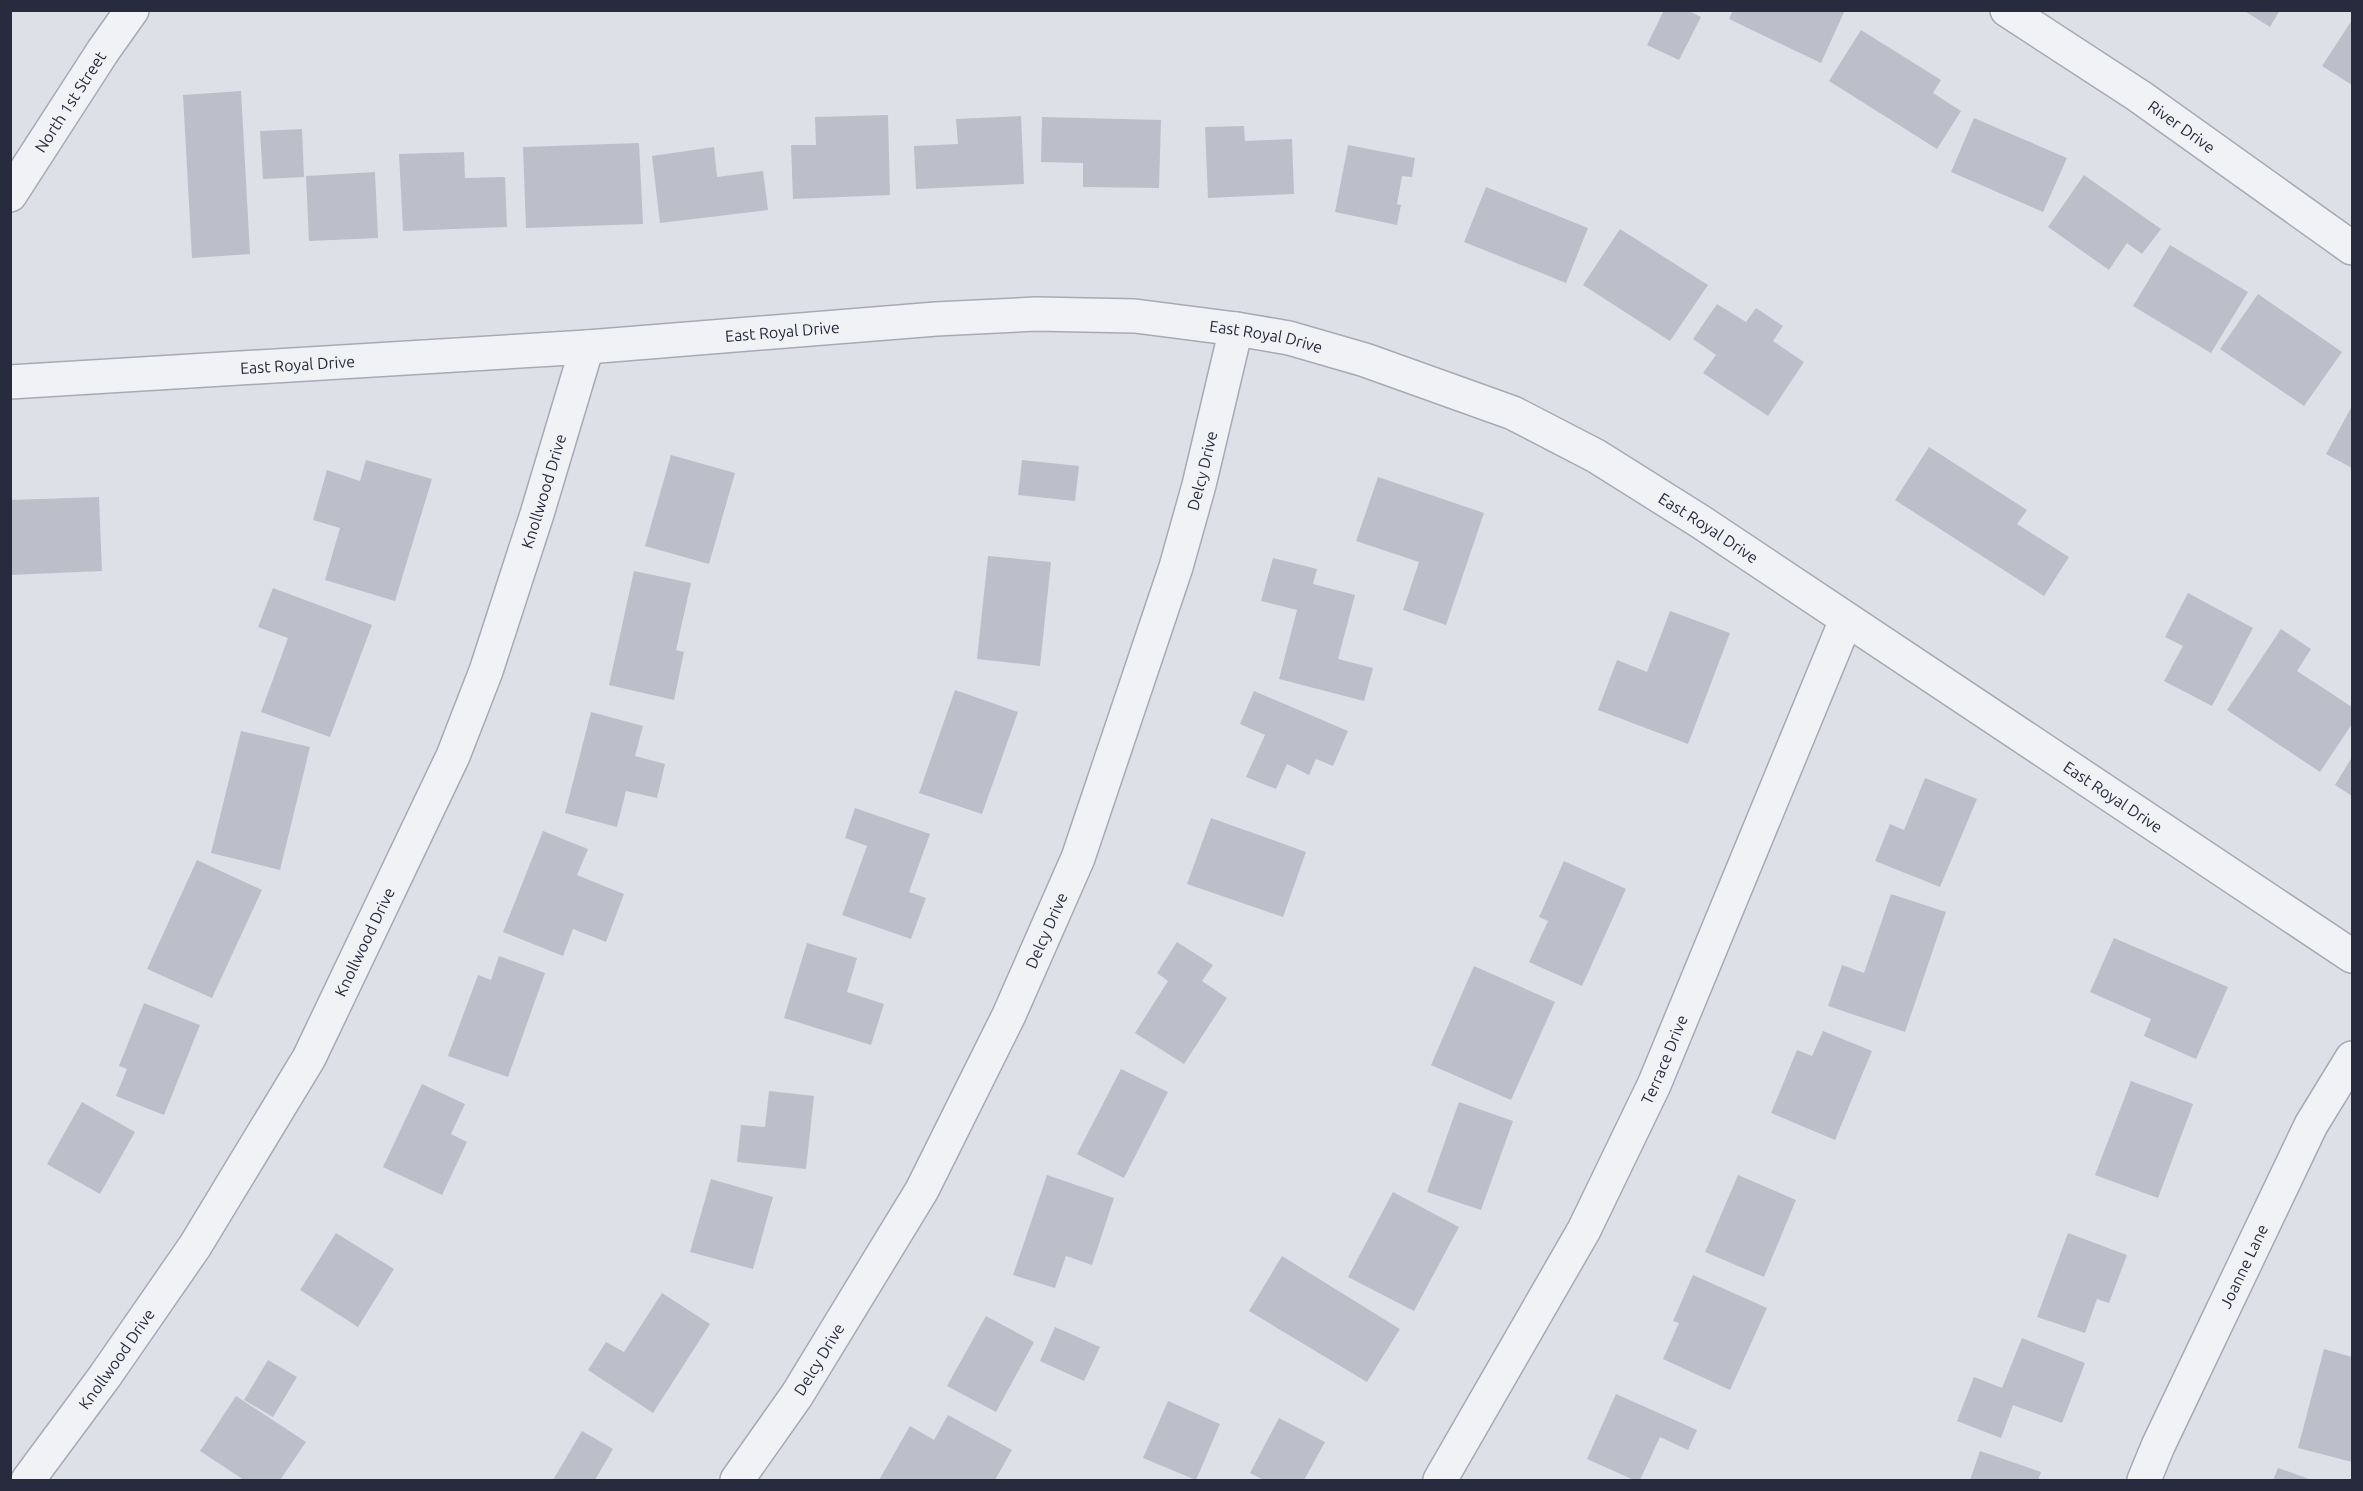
<svg xmlns="http://www.w3.org/2000/svg" width="2363" height="1491" font-family="Ubuntu,sans-serif">
	<style>
		.building { fill: #bcbeca }
		.lines { fill: none; stroke-linecap: round; stroke-linejoin: round }
		.minor-casing { stroke: #a7aab5; stroke-width: 36 }
		.minor { stroke: #f1f2f6; stroke-width: 33 }
		.labels { text-anchor: middle; dominant-baseline: central; stroke-width: 4.5; stroke-linejoin: round; paint-order: stroke }
		.street-label { font-size: 16px; fill: #282b3e; stroke: #eeeff5 }
	</style>
	<rect width="100%" height="100%" fill="#dee0e8"/>
	<path class="building" d="M 1664,10 L 1687,10 L 1701,17 L 1679,60 L 1647,45 Z
		M 1733,10 L 1845,10 L 1821,63 L 1729,19 Z
		M 2243,10 L 2280,10 L 2270,27 Z
		M 2352,20 L 2352,85 L 2322,66 Z
		M 1861,30 L 1941,80 L 1933,93 L 1961,111 L 1937,149 L 1829,81 Z
		M 241,91 L 250,254 L 192,258 L 183,95 Z
		M 888,115 L 890,195 L 793,199 L 791,145 L 816,145 L 815,117 Z
		M 1021,116 L 1024,184 L 916,189 L 914,146 L 958,144 L 956,119 Z
		M 1042,117 L 1161,120 L 1159,188 L 1083,187 L 1083,163 L 1041,162 Z
		M 1974,118 L 2067,158 L 2043,212 L 1951,172 Z
		M 1244,126 L 1245,141 L 1292,139 L 1294,194 L 1208,198 L 1205,127 Z
		M 302,129 L 304,177 L 263,179 L 260,131 Z
		M 639,143 L 643,224 L 526,228 L 523,147 Z
		M 1348,145 L 1415,158 L 1412,177 L 1402,176 L 1397,204 L 1401,205 L 1397,225 L 1335,212 Z
		M 714,147 L 717,177 L 763,171 L 768,210 L 660,223 L 652,156 Z
		M 464,152 L 465,178 L 505,177 L 507,227 L 403,231 L 399,154 Z
		M 375,172 L 378,238 L 309,241 L 306,176 Z
		M 2084,175 L 2161,229 L 2142,254 L 2127,243 L 2109,270 L 2048,227 Z
		M 1486,187 L 1588,228 L 1566,283 L 1464,242 Z
		M 1620,229 L 1708,285 L 1670,341 L 1583,285 Z
		M 2170,245 L 2248,292 L 2211,353 L 2133,306 Z
		M 2258,294 L 2342,352 L 2304,406 L 2220,349 Z
		M 1717,304 L 1746,322 L 1756,308 L 1783,326 L 1773,341 L 1804,362 L 1768,416 L 1703,373 L 1716,355 L 1693,339 Z
		M 2352,406 L 2352,468 L 2326,454 Z
		M 1929,447 L 2027,510 L 2017,524 L 2069,557 L 2044,596 L 1895,500 Z
		M 671,455 L 735,473 L 709,564 L 645,546 Z
		M 366,460 L 432,479 L 395,601 L 325,580 L 340,528 L 313,520 L 327,470 L 360,481 Z
		M 1022,460 L 1079,466 L 1075,501 L 1018,495 Z
		M 1378,477 L 1484,513 L 1446,625 L 1403,610 L 1419,562 L 1356,541 Z
		M 99,497 L 102,571 L 10,575 L 10,500 Z
		M 988,556 L 1051,562 L 1040,666 L 977,659 Z
		M 1273,558 L 1317,569 L 1313,584 L 1355,595 L 1338,659 L 1373,668 L 1364,701 L 1279,679 L 1297,610 L 1261,601 Z
		M 634,571 L 691,583 L 676,650 L 684,652 L 674,700 L 609,685 Z
		M 273,588 L 372,625 L 330,737 L 261,712 L 288,638 L 258,627 Z
		M 2188,593 L 2253,628 L 2212,706 L 2164,681 L 2183,646 L 2165,637 Z
		M 1670,611 L 1730,633 L 1688,744 L 1598,710 L 1617,660 L 1647,672 Z
		M 2281,629 L 2311,649 L 2297,671 L 2352,707 L 2352,724 L 2320,772 L 2227,710 Z
		M 955,690 L 1018,712 L 982,814 L 919,793 Z
		M 1254,691 L 1348,731 L 1333,766 L 1316,759 L 1309,775 L 1287,764 L 1276,789 L 1246,777 L 1265,735 L 1240,724 Z
		M 591,712 L 643,726 L 635,756 L 665,764 L 657,798 L 626,791 L 617,827 L 565,813 Z
		M 241,731 L 310,747 L 280,870 L 211,853 Z
		M 2352,757 L 2352,796 L 2335,785 Z
		M 1925,778 L 1977,799 L 1940,887 L 1875,861 L 1890,824 L 1904,830 Z
		M 855,808 L 930,834 L 909,892 L 926,898 L 911,939 L 842,915 L 867,846 L 845,838 Z
		M 1211,818 L 1306,852 L 1283,917 L 1187,884 Z
		M 543,831 L 588,849 L 577,875 L 624,894 L 606,942 L 573,929 L 563,956 L 503,932 Z
		M 197,860 L 262,890 L 212,998 L 147,969 Z
		M 1564,861 L 1626,889 L 1582,986 L 1529,962 L 1548,921 L 1539,917 Z
		M 1891,894 L 1946,912 L 1905,1032 L 1828,1006 L 1842,965 L 1864,973 Z
		M 2114,938 L 2228,987 L 2196,1059 L 2144,1036 L 2151,1019 L 2090,992 Z
		M 1177,942 L 1213,965 L 1202,981 L 1227,998 L 1184,1064 L 1135,1033 L 1168,981 L 1157,973 Z
		M 807,943 L 857,958 L 847,992 L 884,1004 L 871,1045 L 784,1018 Z
		M 499,956 L 545,973 L 508,1077 L 448,1056 L 478,975 L 491,980 Z
		M 1474,966 L 1555,1002 L 1511,1100 L 1431,1065 Z
		M 144,1003 L 200,1025 L 164,1115 L 116,1096 L 127,1069 L 119,1066 Z
		M 1823,1031 L 1872,1051 L 1835,1140 L 1771,1113 L 1797,1050 L 1812,1056 Z
		M 1121,1069 L 1168,1092 L 1124,1178 L 1077,1154 Z
		M 2131,1081 L 2193,1104 L 2158,1198 L 2095,1175 Z
		M 422,1084 L 465,1104 L 451,1134 L 467,1142 L 442,1195 L 383,1167 Z
		M 769,1091 L 814,1096 L 806,1169 L 737,1162 L 741,1125 L 765,1127 Z
		M 82,1102 L 135,1132 L 100,1194 L 47,1164 Z
		M 1459,1102 L 1513,1121 L 1481,1210 L 1427,1192 Z
		M 1047,1175 L 1114,1198 L 1092,1265 L 1066,1256 L 1055,1288 L 1013,1275 Z
		M 1738,1175 L 1796,1200 L 1764,1277 L 1705,1252 Z
		M 711,1179 L 773,1197 L 753,1269 L 690,1252 Z
		M 1393,1192 L 1459,1227 L 1414,1311 L 1348,1277 Z
		M 336,1233 L 394,1269 L 358,1327 L 300,1290 Z
		M 2068,1233 L 2127,1255 L 2109,1303 L 2097,1299 L 2085,1333 L 2037,1317 Z
		M 1282,1256 L 1400,1329 L 1367,1382 L 1249,1311 Z
		M 1693,1275 L 1767,1308 L 1730,1390 L 1663,1359 L 1679,1323 L 1673,1321 Z
		M 662,1293 L 710,1324 L 653,1413 L 588,1370 L 606,1342 L 624,1352 Z
		M 986,1316 L 1034,1342 L 996,1412 L 947,1386 Z
		M 1055,1327 L 1100,1347 L 1084,1381 L 1040,1361 Z
		M 2022,1338 L 2085,1363 L 2062,1423 L 2013,1405 L 2001,1438 L 1957,1421 L 1974,1377 L 2002,1388 Z
		M 2324,1349 L 2352,1357 L 2352,1462 L 2298,1448 Z
		M 268,1360 L 297,1377 L 273,1417 L 244,1400 Z
		M 1616,1394 L 1697,1430 L 1688,1450 L 1660,1437 L 1640,1480 L 1634,1480 L 1587,1459 Z
		M 236,1396 L 306,1442 L 280,1480 L 244,1480 L 200,1451 Z
		M 1168,1401 L 1220,1424 L 1196,1480 L 1143,1458 Z
		M 948,1415 L 1012,1450 L 995,1480 L 879,1480 L 910,1426 L 934,1440 Z
		M 1279,1418 L 1325,1442 L 1304,1480 L 1264,1480 L 1250,1473 Z
		M 582,1431 L 613,1449 L 595,1480 L 553,1480 Z
		M 1980,1451 L 2041,1472 L 2038,1480 L 1970,1480 Z
		M 2278,1468 L 2312,1480 L 2273,1480 Z"/>
	<g class="lines">
		<g class="minor-casing">
			<g id="minor">
				<path id="s1" d="M 2007,10 L 2139,96 L 2352,248"/>
				<path id="s2" d="M 10,195 L 103,51 L 132,10"/>
				<path id="s3" d="M 10,382 L 587,347 L 936,319 L 1036,314 L 1135,316 L 1236,329 L 1289,338 L 1365,360 L 1513,413 L 1596,456 L 1701,522 L 2352,956"/>
				<path id="s4" d="M 28,1480 L 105,1376 L 195,1246 L 309,1058 L 453,756 L 486,671 L 537,514 L 587,347"/>
				<path id="s5" d="M 737,1480 L 797,1395 L 922,1190 L 1009,1015 L 1078,858 L 1176,567 L 1199,485 L 1236,329"/>
				<path id="s6" d="M 1440,1480 L 1584,1230 L 1654,1085 L 1846,620"/>
				<path id="s7" d="M 2144,1480 L 2158,1446 L 2311,1125 L 2352,1058"/>
			</g>
		</g>
		<use href="#minor" class="minor"/>
	</g>
	<g class="labels">
		<g class="street-label">
			<text stroke="none"><textPath href="#s2" startOffset="111">North 1st Street</textPath></text>
			<text stroke="none"><textPath href="#s1" startOffset="210">River Drive</textPath></text>
			<text stroke="none"><textPath href="#s3" startOffset="774">East Royal Drive</textPath></text>
			<text stroke="none"><textPath href="#s3" startOffset="1260">East Royal Drive</textPath></text>
			<text stroke="none"><textPath href="#s3" startOffset="288">East Royal Drive</textPath></text>
			<text stroke="none"><textPath href="#s5" startOffset="1118">Delcy Drive</textPath></text>
			<text stroke="none"><textPath href="#s4" startOffset="1122">Knollwood Drive</textPath></text>
			<text stroke="none"><textPath href="#s3" startOffset="1746">East Royal Drive</textPath></text>
			<text stroke="none"><textPath href="#s3" startOffset="2232">East Royal Drive</textPath></text>
			<text stroke="none"><textPath href="#s5" startOffset="632">Delcy Drive</textPath></text>
			<text stroke="none"><textPath href="#s4" startOffset="636">Knollwood Drive</textPath></text>
			<text stroke="none"><textPath href="#s6" startOffset="477">Terrace Drive</textPath></text>
			<text stroke="none"><textPath href="#s7" startOffset="236">Joanne Lane</textPath></text>
			<text stroke="none"><textPath href="#s4" startOffset="150">Knollwood Drive</textPath></text>
			<text stroke="none"><textPath href="#s5" startOffset="146">Delcy Drive</textPath></text>
		</g>
	</g>
	<rect width="2363" height="1491" fill="none" stroke="#282b3e" stroke-width="24"/>
</svg>
